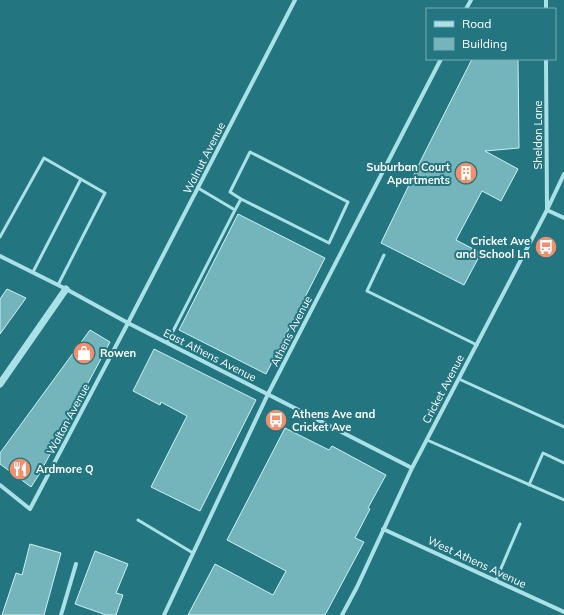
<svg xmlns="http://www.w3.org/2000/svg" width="564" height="615" font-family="Mulish,sans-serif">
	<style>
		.building { fill: #74b5bc; stroke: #ccf1f5 }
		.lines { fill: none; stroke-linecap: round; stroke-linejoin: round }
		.service { stroke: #a9e1e7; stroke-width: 3 }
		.minor { stroke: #a9e1e7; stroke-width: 4 }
		.tertiary { stroke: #a9e1e7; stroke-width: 7 }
		.labels { text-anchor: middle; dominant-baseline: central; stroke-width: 4; stroke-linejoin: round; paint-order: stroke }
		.street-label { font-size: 11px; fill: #fff; stroke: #237580 }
		.poi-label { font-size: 11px; font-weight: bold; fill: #fff; stroke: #237580; text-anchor: start }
	</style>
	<rect width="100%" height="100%" fill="#237580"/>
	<path class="building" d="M 472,59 L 518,59 L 519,148 L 485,151 L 518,169 L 501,201 L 482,191 L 456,240 L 481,253 L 464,285 L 381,243 L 422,158 Z
		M 238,214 L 325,258 L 266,374 L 179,330 Z
		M 7,289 L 26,298 L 0,334 L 0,299 Z
		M 90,330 L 110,342 L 40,473 L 31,487 L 0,464 L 0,453 Z
		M 154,349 L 256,400 L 200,511 L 151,487 L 187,416 L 161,402 L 160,405 L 133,391 Z
		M 285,428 L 329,450 L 332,446 L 386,475 L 368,508 L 370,509 L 355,538 L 364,542 L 325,615 L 188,615 L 215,564 L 273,595 L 286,571 L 227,540 Z
		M 30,544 L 61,553 L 44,615 L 2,615 L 16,573 L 22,575 Z
		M 95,551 L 128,564 L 116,593 L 123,595 L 116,615 L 106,615 L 75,604 Z"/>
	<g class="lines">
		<path class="service" d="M 235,210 L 241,199 L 329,243 L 348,202 L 250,152 L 230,192 L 241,199
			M 0,237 L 44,158 L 105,193 L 58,285
			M 384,255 L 367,291 L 477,345
			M 33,272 L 81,179
			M 167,343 L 235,210 L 198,188
			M 459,379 L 564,427
			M 427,440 L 564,500
			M 529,485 L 543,453 L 564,463
			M 138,520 L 193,553
			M 496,580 L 520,524"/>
		<path class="minor" d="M 546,0 L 546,9
			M 466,9 L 471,0
			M 546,59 L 547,210 L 564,218
			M 0,256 L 66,289 L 128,323 L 412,468
			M 0,485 L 30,509 L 128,323 L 295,0
			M 383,529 L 564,612
			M 61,615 L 76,564
			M 164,615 L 268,394 L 441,59
			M 342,615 L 357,587 L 412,468 L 547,210 L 564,174"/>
		<path class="tertiary" d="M 0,384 L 66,289"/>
	</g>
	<defs>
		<g id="building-disc" transform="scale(1.15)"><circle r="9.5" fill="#f28f6c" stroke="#237580"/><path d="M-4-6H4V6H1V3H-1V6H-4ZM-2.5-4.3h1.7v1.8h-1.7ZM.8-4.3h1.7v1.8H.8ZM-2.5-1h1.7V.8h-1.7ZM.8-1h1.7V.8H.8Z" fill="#fff"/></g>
		<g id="bus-disc" transform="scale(1.15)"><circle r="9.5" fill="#f28f6c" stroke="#237580"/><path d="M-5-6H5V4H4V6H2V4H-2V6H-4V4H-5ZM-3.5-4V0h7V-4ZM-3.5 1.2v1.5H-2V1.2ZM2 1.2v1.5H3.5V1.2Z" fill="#fff"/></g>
		<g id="shop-disc" transform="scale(1.15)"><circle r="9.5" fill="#f28f6c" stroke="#237580"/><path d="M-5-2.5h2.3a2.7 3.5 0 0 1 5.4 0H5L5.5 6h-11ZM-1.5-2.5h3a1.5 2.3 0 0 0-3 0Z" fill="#fff"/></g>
		<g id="restaurant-disc" transform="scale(1.15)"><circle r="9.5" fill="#f28f6c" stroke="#237580"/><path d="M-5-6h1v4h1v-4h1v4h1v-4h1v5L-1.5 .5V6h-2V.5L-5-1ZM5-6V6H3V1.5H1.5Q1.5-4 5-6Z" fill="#fff"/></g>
	</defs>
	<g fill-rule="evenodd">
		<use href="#building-disc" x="466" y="173"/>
		<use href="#bus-disc" x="546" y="247"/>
		<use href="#shop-disc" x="84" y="353"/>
		<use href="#bus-disc" x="276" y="420"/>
		<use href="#restaurant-disc" x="20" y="469"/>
	</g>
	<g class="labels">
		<g class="street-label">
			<text transform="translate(538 135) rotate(-90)">Sheldon Lane</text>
			<text transform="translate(204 158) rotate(-63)">Walnut Avenue</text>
			<text transform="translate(291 331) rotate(-63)">Athens Avenue</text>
			<text transform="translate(210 355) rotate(27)">East Athens Avenue</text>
			<text transform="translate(443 389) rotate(-62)">Cricket Avenue</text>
			<text transform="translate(68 419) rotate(-62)">Walton Avenue</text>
			<text transform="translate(477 562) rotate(25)">West Athens Avenue</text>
		</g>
		<g class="poi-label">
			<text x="450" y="167" text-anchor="end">Suburban Court<tspan x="450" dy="13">Apartments</tspan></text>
			<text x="530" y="241" text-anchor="end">Cricket Ave<tspan x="530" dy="13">and School Ln</tspan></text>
			<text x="100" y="353">Rowen</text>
			<text x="292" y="414">Athens Ave and<tspan x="292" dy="13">Cricket Ave</tspan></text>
			<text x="36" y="469">Ardmore Q</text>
		</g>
	</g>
	<rect x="426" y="8" width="130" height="52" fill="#237580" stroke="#7bacb3"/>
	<rect x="434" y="21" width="20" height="6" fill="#a9e1e7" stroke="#7bacb3"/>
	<text x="462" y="28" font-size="12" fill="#ffffff">Road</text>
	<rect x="434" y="38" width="20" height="12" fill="#74b5bc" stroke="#7bacb3"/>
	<text x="462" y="48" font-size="12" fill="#ffffff">Building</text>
</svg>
